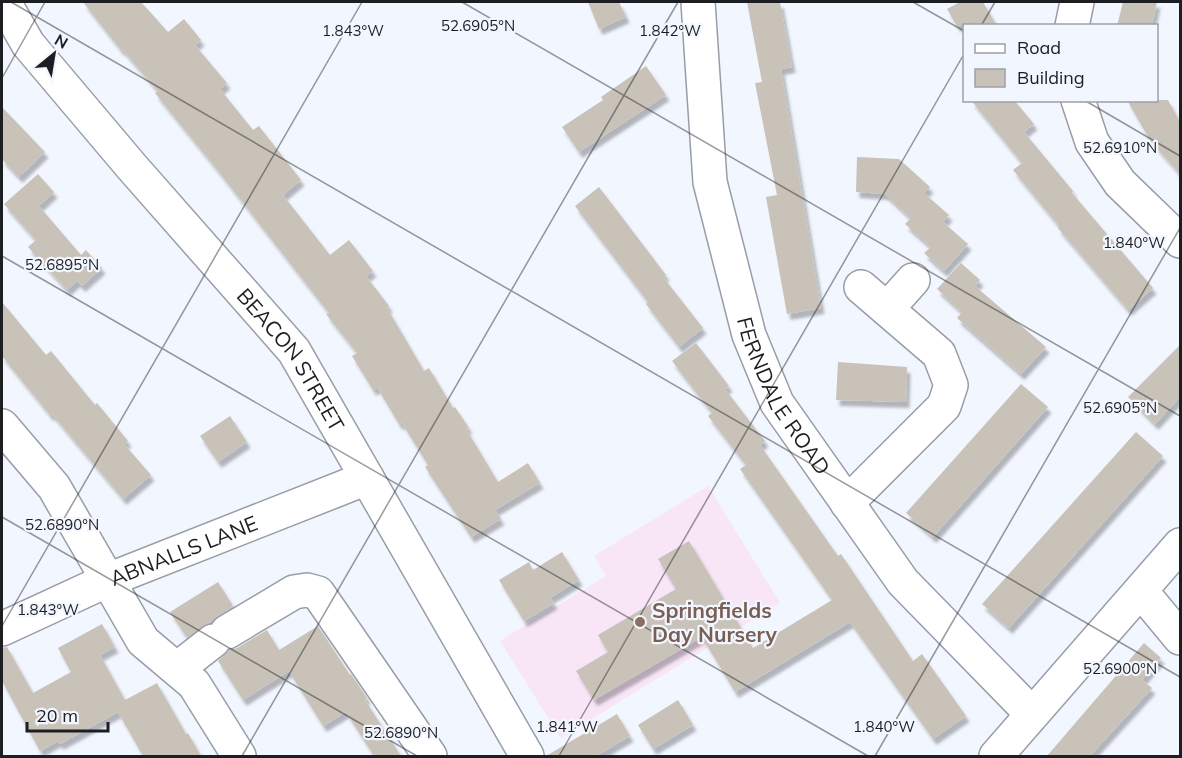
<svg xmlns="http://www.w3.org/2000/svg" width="1182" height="758" font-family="Mulish,sans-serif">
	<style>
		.education { fill: #f8e5f6 }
		.building { fill: #c9c2b9; filter: url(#shadow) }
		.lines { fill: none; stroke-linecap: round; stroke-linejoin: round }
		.minor-casing { stroke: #989da7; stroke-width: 36 }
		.minor { stroke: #fff; stroke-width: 33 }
		.ticks { fill: none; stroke: #1c1e21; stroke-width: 1.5; stroke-opacity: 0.45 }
		.education-dot { fill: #8d6e63; stroke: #f2f6fe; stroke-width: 2 }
		.labels { text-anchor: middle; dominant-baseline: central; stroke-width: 4.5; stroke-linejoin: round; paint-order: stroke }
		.street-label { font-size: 21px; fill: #1c1e21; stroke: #f2f6fe }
		.education-label { font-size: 21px; font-weight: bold; fill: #785e54; stroke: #f2f6fe; text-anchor: start }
		.ticks-label { font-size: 15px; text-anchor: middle; fill: #1c1e21; stroke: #f2f6fe; stroke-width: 4.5; stroke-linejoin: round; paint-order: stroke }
	</style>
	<defs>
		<filter id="shadow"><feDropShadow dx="3.5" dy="6" stdDeviation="1.5" flood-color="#0004"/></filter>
	</defs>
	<rect width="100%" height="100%" fill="#f2f6fe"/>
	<path class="education" d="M 708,486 L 780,603 L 561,738 L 500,641 L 606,576 L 594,556 Z"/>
	<path class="building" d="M 83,2 L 141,2 L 168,32 L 184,19 L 201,40 L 195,45 L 227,83 L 220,89 L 253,130 L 259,126 L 301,180 L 283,195 L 330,255 L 349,240 L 373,271 L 366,276 L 389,306 L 387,308 L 424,371 L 429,368 L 453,408 L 455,407 L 469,428 L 466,429 L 498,482 L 528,463 L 540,483 L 495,510 L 501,519 L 471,537 L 425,467 L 428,465 L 402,423 L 399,424 L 377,387 L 373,390 L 352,356 L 357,353 L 326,314 L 329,313 L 219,172 L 155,93 L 158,91 L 122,49 L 121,50 Z
		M 588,2 L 619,2 L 626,17 L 599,29 Z
		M 747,2 L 780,2 L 792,67 L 781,69 L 821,308 L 787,314 L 766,197 L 777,195 L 755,83 L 762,82 Z
		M 960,2 L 983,2 L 997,26 L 957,26 L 947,9 Z
		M 1123,2 L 1157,2 L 1152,26 L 1117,26 Z
		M 646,66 L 666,95 L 579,152 L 562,127 L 603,100 L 601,97 Z
		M 971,100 L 1014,100 L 1034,124 L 1024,132 L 1073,191 L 1072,193 L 1153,288 L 1128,310 L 1058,228 L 1059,226 L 1013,170 L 1022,163 Z
		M 1127,100 L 1168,100 L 1180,122 L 1180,174 L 1150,140 Z
		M 2,107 L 45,152 L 19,177 L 2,159 Z
		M 857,157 L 899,159 L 930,187 L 924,193 L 949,215 L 943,222 L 968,244 L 944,271 L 924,253 L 931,247 L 905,224 L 911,218 L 885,194 L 856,192 Z
		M 38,174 L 54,192 L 39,206 L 81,255 L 86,250 L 102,268 L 82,286 L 77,281 L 67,290 L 28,247 L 36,240 L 4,204 Z
		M 599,187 L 666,275 L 663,277 L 703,328 L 679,347 L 646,304 L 648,302 L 575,206 Z
		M 961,263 L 980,280 L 975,286 L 1046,347 L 1021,374 L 957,318 L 962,312 L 937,289 Z
		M 2,302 L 46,355 L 51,351 L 95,405 L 97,403 L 128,441 L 124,444 L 151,475 L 123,499 L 52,414 L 50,415 L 2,356 Z
		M 696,343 L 729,386 L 725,389 L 765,441 L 760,445 L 838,556 L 841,554 L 913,661 L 922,654 L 966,716 L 933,739 L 850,622 L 735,692 L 702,637 L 594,700 L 576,671 L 608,652 L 598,635 L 676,589 L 658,559 L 689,541 L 753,648 L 832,600 L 740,469 L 746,465 L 708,416 L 712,413 L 672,361 Z
		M 1180,345 L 1180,397 L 1155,424 L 1128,397 Z
		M 838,362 L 907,367 L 906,402 L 836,400 Z
		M 1021,384 L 1048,407 L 933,537 L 906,513 Z
		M 230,416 L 247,442 L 218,462 L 200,436 Z
		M 1136,432 L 1163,456 L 1009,628 L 982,604 Z
		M 562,552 L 579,580 L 550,598 L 554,603 L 524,621 L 499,580 L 529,562 L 533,570 Z
		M 218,582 L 233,606 L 187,638 L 170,612 Z
		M 102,624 L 115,647 L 100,655 L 125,700 L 157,683 L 186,734 L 188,733 L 201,756 L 143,756 L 118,712 L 60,744 L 58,741 L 40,751 L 2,681 L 2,648 L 7,647 L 33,693 L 71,672 L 58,648 Z
		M 318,626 L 350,675 L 351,674 L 367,698 L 365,700 L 401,756 L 374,756 L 346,712 L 323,726 L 289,671 L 243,700 L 218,661 L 229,650 L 237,648 L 267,630 L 279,650 Z
		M 1144,643 L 1161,658 L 1142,680 L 1152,688 L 1090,756 L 1047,756 Z
		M 678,700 L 693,725 L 653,749 L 638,725 Z
		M 617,714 L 630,736 L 596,756 L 546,756 Z"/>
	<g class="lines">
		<g class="minor-casing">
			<g id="minor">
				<path id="s1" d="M 4,2 L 28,44 L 132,167 L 294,351 L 527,756"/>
				<path id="s2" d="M 698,2 L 710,182 L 749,335 L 777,403 L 903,582 L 1032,714"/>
				<path d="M 1072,26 L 1077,2"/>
				<path d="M 1078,100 L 1092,142 L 1120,183 L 1180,241"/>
				<path d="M 887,309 L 913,280"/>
				<path d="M 2,426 L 54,487 L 143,641 L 194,684 L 239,756"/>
				<path d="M 847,503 L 944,406 L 951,385 L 939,354 L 861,287"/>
				<path d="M 1141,591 L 1180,638"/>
				<path id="s3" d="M 2,629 L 108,580 L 367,478"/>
				<path d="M 227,632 L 294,592 L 307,590 L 318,593 L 430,756"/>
				<path d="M 177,669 L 213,641"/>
				<path d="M 996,756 L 1180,545"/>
			</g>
		</g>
		<use href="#minor" class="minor"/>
	</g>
	<path class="ticks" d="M 11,2 L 1180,677M 462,2 L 1180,416M 913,2 L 964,31M 981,26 L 995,2M 2,78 L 45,2M 1084,100 L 1180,156M 2,256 L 868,756M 2,517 L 417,756M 2,626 L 362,2M 242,756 L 678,2M 559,756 L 964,54M 875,756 L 1180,228"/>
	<circle class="education-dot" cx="640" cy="622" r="6"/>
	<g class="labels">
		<g class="street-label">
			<text stroke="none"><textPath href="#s1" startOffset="460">BEACON STREET</textPath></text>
			<text stroke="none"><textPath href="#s2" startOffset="408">FERNDALE ROAD</textPath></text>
			<text stroke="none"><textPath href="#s3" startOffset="198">ABNALLS LANE</textPath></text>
		</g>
		<g class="education-label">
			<text x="652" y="610">Springfields<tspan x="652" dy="24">Day Nursery</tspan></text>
		</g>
	</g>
	<g class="ticks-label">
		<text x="478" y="31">52.6905°N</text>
		<text x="670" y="36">1.842°W</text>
		<text x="353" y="36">1.843°W</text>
		<text x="1120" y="153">52.6910°N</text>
		<text x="1134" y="248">1.840°W</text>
		<text x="62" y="270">52.6895°N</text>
		<text x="1120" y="413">52.6905°N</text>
		<text x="62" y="530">52.6890°N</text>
		<text x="48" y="615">1.843°W</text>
		<text x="1120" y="674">52.6900°N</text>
		<text x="567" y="732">1.841°W</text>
		<text x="884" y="732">1.840°W</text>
		<text x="401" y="738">52.6890°N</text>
	</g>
	<rect width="1182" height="758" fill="none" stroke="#1c1e21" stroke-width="6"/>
	<rect x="963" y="24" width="195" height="78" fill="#f2f6fe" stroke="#9ca0a6" stroke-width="1.5"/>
	<rect x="975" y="44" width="30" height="9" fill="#ffffff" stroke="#9ca0a6" stroke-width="1.5"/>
	<text x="1017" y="54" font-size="18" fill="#1c1e21">Road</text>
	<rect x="975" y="69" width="30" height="18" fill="#c9c2b9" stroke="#9ca0a6" stroke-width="1.5"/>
	<text x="1017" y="84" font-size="18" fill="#1c1e21">Building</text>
	<g transform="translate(54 54) rotate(30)" stroke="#f2f6fe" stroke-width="4.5" paint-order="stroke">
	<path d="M0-4.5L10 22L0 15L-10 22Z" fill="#1c1e21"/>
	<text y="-9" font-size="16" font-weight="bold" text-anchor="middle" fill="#1c1e21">N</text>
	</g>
	<path d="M27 722v9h81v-9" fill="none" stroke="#1c1e21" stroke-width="3"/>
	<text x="36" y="722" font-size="18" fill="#1c1e21" stroke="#f2f6fe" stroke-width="4.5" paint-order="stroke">20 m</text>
</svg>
